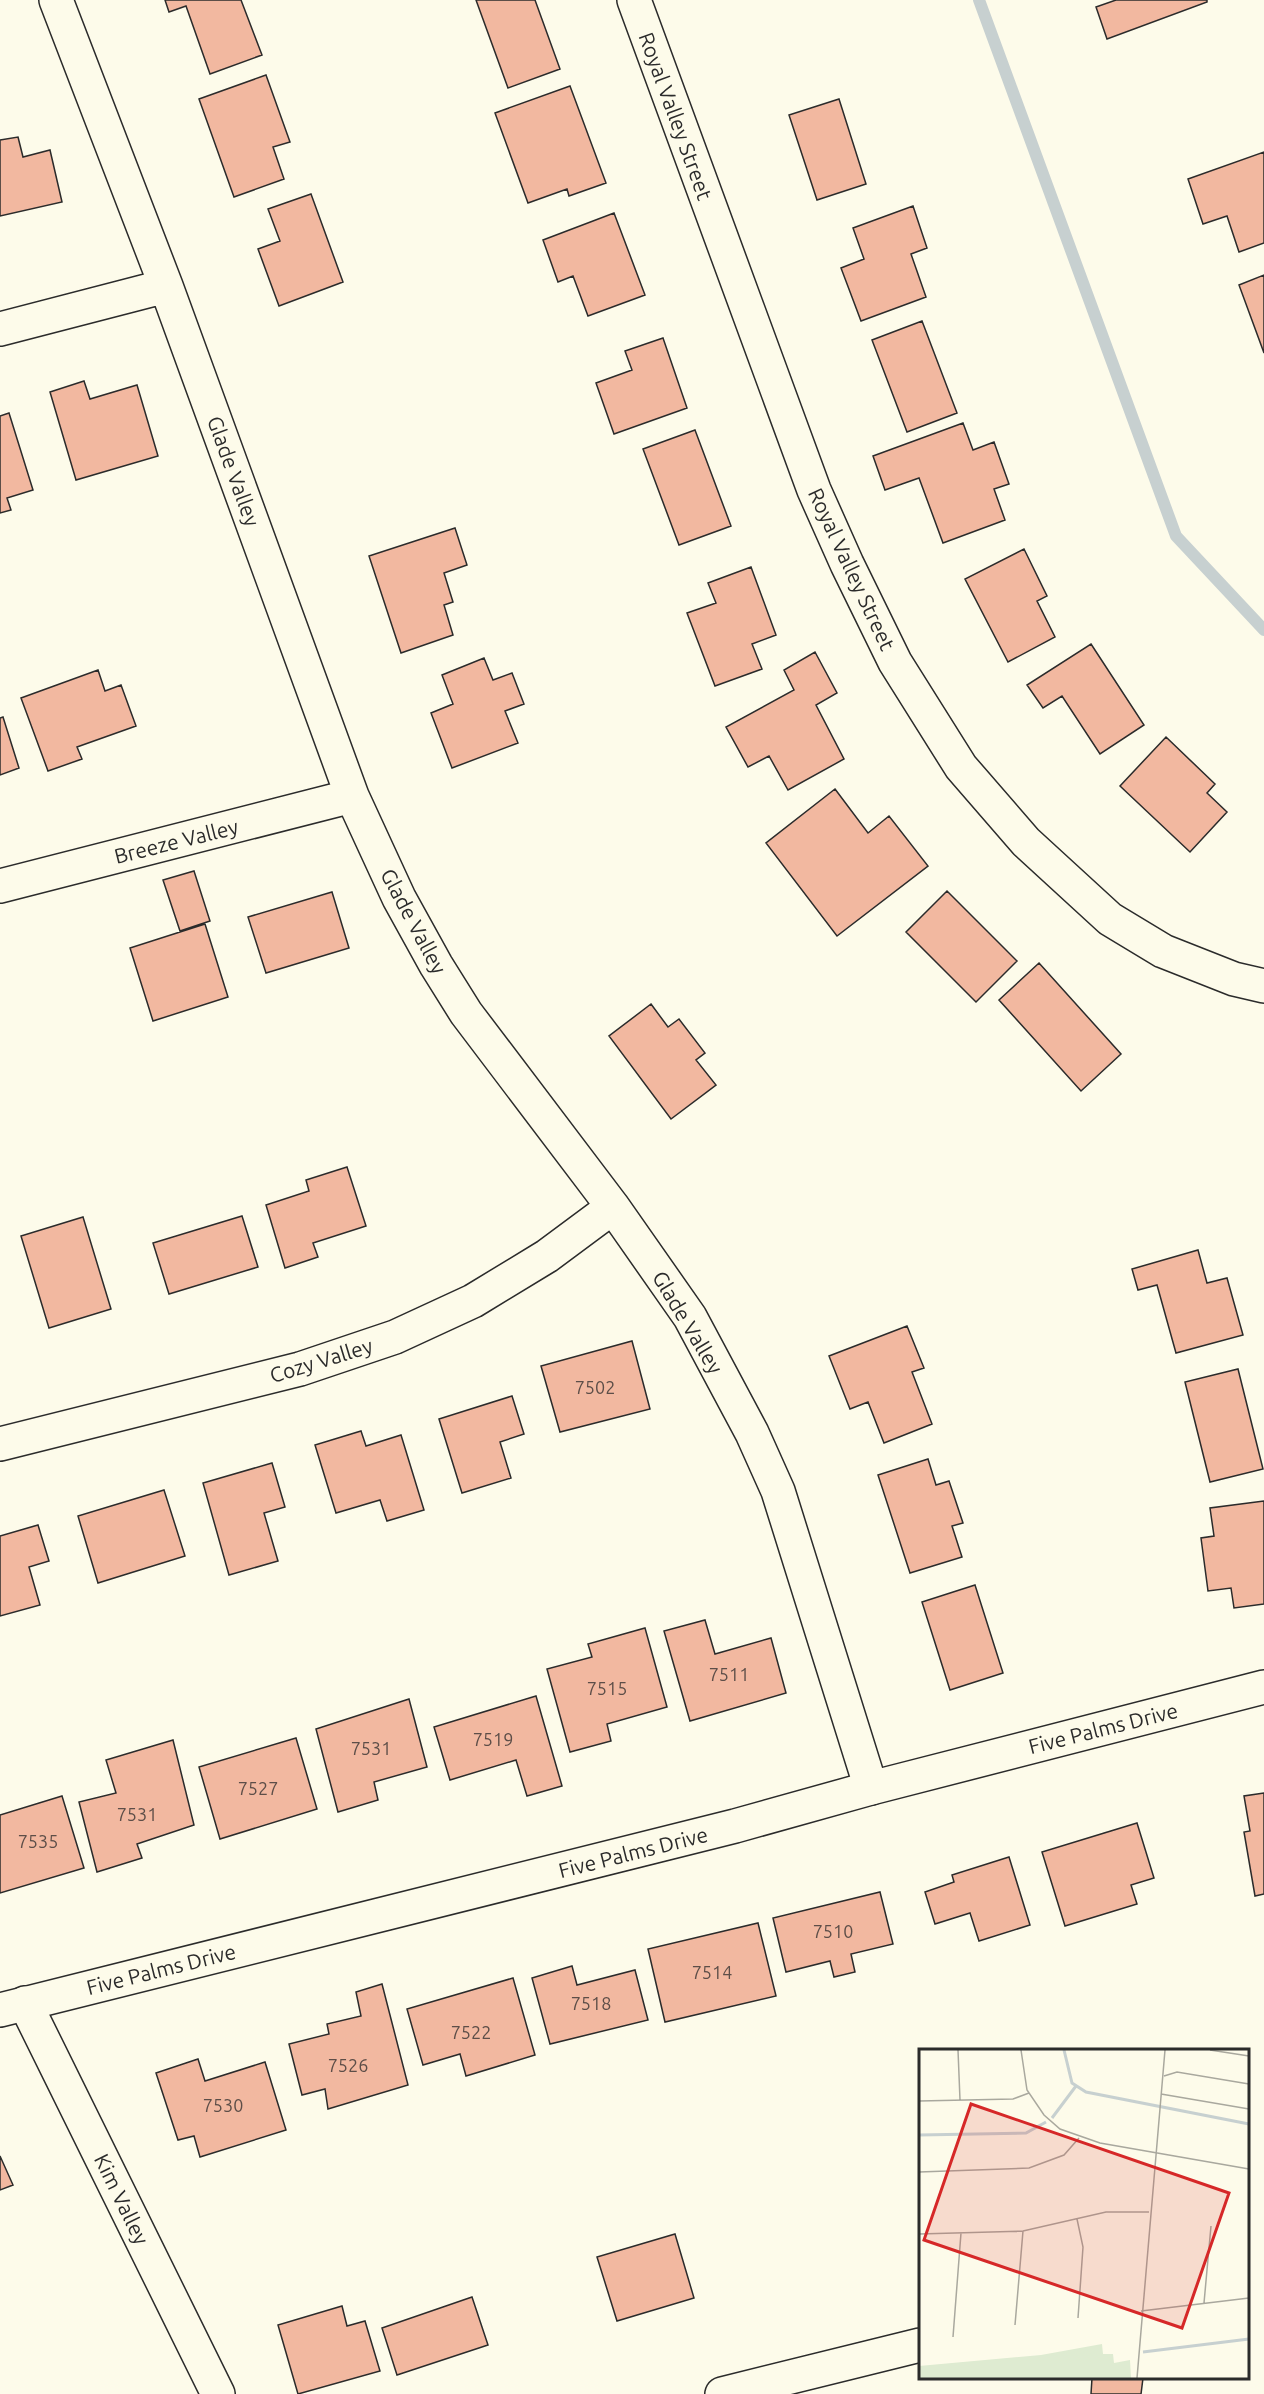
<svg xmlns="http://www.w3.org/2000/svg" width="1264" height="2394" font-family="Ubuntu,sans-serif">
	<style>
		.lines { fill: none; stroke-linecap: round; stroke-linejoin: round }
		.stream { stroke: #c7d0d0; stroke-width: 12 }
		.building { fill: #f2b8a0; stroke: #2b2b2b; stroke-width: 1.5 }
		.street-casing { stroke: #2b2b2b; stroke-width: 36 }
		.secondary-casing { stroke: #2b2b2b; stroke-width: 36 }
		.street { stroke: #fdfbea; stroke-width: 33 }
		.secondary { stroke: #fdfbea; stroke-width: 33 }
		.labels { text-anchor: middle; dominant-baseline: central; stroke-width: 4.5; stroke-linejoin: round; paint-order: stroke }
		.number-label { font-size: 18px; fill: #5d4e48 }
		.street-label { font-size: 21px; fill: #2b2b2b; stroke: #fdfbea }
		.inset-river { fill: none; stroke: #c7d0d0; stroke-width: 3 }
		.inset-road { fill: none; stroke: #a9a89e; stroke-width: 1.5 }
		.view { fill: #d62828; fill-opacity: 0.15; stroke: #d62828; stroke-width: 3 }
		.inset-edge { fill: none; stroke: #2b2b2b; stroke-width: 3 }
	</style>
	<rect width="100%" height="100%" fill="#fdfbea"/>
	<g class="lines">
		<path class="stream" d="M 979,0 L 1176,536 L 1264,630"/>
	</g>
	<path class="building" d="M 165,0 L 241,0 L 262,55 L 210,74 L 186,6 L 169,12 Z
		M 476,0 L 535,0 L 560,69 L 508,88 Z
		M 1116,0 L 1207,0 L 1207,2 L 1107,39 L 1096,7 Z
		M 266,75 L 290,142 L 273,147 L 284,179 L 234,197 L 199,99 Z
		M 570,86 L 606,183 L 569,196 L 567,189 L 528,203 L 495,113 Z
		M 839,99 L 866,184 L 817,200 L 789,115 Z
		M 18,137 L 23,157 L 50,150 L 62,202 L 0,216 L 0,140 Z
		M 1264,152 L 1264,243 L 1239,252 L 1227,216 L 1203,224 L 1188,179 Z
		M 311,194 L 343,282 L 279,306 L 258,249 L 280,241 L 268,209 Z
		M 913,206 L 927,248 L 911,254 L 926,297 L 861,321 L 841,268 L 864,259 L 853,228 Z
		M 614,213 L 645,295 L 588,316 L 573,276 L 558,282 L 543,240 Z
		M 1264,275 L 1264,353 L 1239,285 Z
		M 922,321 L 957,413 L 907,432 L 872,340 Z
		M 663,338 L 687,408 L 614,434 L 596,383 L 632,370 L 625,351 Z
		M 84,381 L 90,399 L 137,385 L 158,456 L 76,480 L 50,392 Z
		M 9,413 L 33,490 L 7,498 L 11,510 L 0,513 L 0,416 Z
		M 963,423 L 973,450 L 994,442 L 1009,484 L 994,489 L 1005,520 L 943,543 L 919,478 L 885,490 L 873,456 Z
		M 695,430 L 731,526 L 679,545 L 643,449 Z
		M 455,528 L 467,565 L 444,573 L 453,602 L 444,605 L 453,635 L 401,653 L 369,556 Z
		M 1024,549 L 1047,596 L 1037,601 L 1055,637 L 1008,662 L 965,579 Z
		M 751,567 L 776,635 L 752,644 L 762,669 L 715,686 L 687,613 L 716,603 L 708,583 Z
		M 1091,644 L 1144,725 L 1100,754 L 1062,696 L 1043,708 L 1027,685 Z
		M 815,652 L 837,693 L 816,705 L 844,759 L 788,790 L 769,756 L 748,767 L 726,727 L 794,690 L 784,670 Z
		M 484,658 L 493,680 L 512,673 L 524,704 L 505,711 L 518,743 L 452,768 L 431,713 L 453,704 L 442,675 Z
		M 98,670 L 105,691 L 121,685 L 136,726 L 77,747 L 82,759 L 48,771 L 21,698 Z
		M 3,717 L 19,768 L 0,775 L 0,718 Z
		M 1166,737 L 1215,784 L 1207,793 L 1227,812 L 1190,852 L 1120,786 Z
		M 835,789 L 868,833 L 889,816 L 928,866 L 837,936 L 766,843 Z
		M 194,871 L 210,921 L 180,931 L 163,880 Z
		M 947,891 L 1017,961 L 976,1002 L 906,932 Z
		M 332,892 L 349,948 L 266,973 L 248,917 Z
		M 205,924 L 228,997 L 153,1021 L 130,948 Z
		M 1039,963 L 1121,1054 L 1081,1091 L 999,1000 Z
		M 651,1004 L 668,1027 L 679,1019 L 705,1053 L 696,1060 L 716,1085 L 671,1119 L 609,1036 Z
		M 347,1167 L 366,1226 L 313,1243 L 318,1257 L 285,1268 L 266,1205 L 309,1191 L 306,1180 Z
		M 242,1216 L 258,1267 L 169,1294 L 153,1243 Z
		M 83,1217 L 111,1309 L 49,1328 L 21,1236 Z
		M 1198,1250 L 1207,1283 L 1227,1278 L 1243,1335 L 1176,1353 L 1157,1285 L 1138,1290 L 1132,1269 Z
		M 907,1326 L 924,1368 L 912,1372 L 932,1424 L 884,1443 L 868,1402 L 850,1409 L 829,1356 Z
		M 632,1341 L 650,1409 L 560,1432 L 541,1366 Z
		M 1238,1369 L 1263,1469 L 1210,1482 L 1185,1382 Z
		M 512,1396 L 524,1434 L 500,1442 L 511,1478 L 462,1493 L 439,1419 Z
		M 361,1431 L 366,1446 L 401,1435 L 424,1510 L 387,1521 L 380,1500 L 336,1513 L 315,1445 Z
		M 928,1459 L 936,1485 L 949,1481 L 963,1523 L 952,1526 L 962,1557 L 910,1573 L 878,1475 Z
		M 272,1463 L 285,1507 L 264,1513 L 278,1561 L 229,1575 L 203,1483 Z
		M 164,1490 L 185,1556 L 98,1583 L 78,1516 Z
		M 1264,1501 L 1264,1604 L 1234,1608 L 1231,1588 L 1208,1591 L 1201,1538 L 1214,1536 L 1210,1508 Z
		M 38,1525 L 49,1561 L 29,1567 L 40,1605 L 0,1616 L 0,1536 Z
		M 975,1585 L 1003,1673 L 950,1690 L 922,1602 Z
		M 705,1620 L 715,1654 L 771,1638 L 786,1693 L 690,1721 L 664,1631 Z
		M 645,1628 L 667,1707 L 607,1724 L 611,1741 L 570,1752 L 547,1669 L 592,1657 L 588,1644 Z
		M 536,1696 L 562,1786 L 527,1796 L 516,1760 L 450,1780 L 434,1727 Z
		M 409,1699 L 427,1767 L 374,1782 L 378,1800 L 338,1812 L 316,1729 Z
		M 296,1738 L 317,1809 L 220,1839 L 199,1767 Z
		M 173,1740 L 194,1825 L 137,1844 L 142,1858 L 97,1872 L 79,1802 L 116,1793 L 106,1760 Z
		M 1264,1793 L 1264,1894 L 1255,1896 L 1244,1832 L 1250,1831 L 1244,1796 Z
		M 62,1796 L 84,1868 L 0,1893 L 0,1815 Z
		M 1137,1823 L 1154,1878 L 1131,1885 L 1137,1904 L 1065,1926 L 1042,1852 Z
		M 1009,1857 L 1030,1925 L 979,1941 L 970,1913 L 935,1924 L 925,1892 L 954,1882 L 952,1875 Z
		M 880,1892 L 893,1944 L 851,1954 L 855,1972 L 834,1977 L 830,1961 L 786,1972 L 773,1918 Z
		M 758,1923 L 776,1996 L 665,2022 L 648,1949 Z
		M 572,1966 L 577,1985 L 635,1970 L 648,2020 L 550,2044 L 532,1978 Z
		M 513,1978 L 535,2055 L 466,2076 L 460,2054 L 423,2065 L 407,2009 Z
		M 382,1984 L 408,2085 L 328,2109 L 325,2089 L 302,2095 L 289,2044 L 329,2034 L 327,2024 L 361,2016 L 356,1992 Z
		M 198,2059 L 205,2081 L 265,2062 L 286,2130 L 200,2157 L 194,2136 L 178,2140 L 156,2073 Z
		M 0,2156 L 13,2185 L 0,2190 Z
		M 675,2234 L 694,2298 L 617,2321 L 597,2257 Z
		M 472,2297 L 488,2345 L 397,2375 L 382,2328 Z
		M 342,2306 L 347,2326 L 365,2321 L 380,2371 L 298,2394 L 278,2325 Z
		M 1092,2378 L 1143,2378 L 1141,2394 L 1091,2394 Z"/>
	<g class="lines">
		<g class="street-casing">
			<path id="street" d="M 56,0 L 166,286 L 352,796 L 399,898 L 436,965 L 466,1013 L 613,1207 L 690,1317 L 752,1433 L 778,1491 L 871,1788
				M 634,0 L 814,490 L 847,564 L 895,662 L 961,767 L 1026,842 L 1110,919 L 1163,951 L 1234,979 L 1264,986
				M 0,329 L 166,286
				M 0,886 L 352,796
				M 0,1444 L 300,1369 L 395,1337 L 473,1301 L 547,1256 L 613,1207
				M 25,2003 L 218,2394
				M 722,2394 L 920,2345"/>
		</g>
		<g class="secondary-casing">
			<path id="secondary" d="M 0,2010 L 735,1826 L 871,1788 L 1264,1687"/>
		</g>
		<use href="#street" class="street"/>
		<use href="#secondary" class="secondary"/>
	</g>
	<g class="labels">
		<g class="number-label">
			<text x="595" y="1387">7502</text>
			<text x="729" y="1674">7511</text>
			<text x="607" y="1688">7515</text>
			<text x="493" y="1739">7519</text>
			<text x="371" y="1748">7531</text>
			<text x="258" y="1788">7527</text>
			<text x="137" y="1814">7531</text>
			<text x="38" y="1841">7535</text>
			<text x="833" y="1931">7510</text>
			<text x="712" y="1972">7514</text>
			<text x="591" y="2003">7518</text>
			<text x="471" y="2032">7522</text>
			<text x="348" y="2065">7526</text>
			<text x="223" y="2105">7530</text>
		</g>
		<g class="street-label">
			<text transform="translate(676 116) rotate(70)">Royal Valley Street</text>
			<text transform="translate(234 471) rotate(70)">Glade Valley</text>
			<text transform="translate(852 569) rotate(65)">Royal Valley Street</text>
			<text transform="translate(176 841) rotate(-14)">Breeze Valley</text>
			<text transform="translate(414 921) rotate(62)">Glade Valley</text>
			<text transform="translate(688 1322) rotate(59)">Glade Valley</text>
			<text transform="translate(321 1360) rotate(-17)">Cozy Valley</text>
			<text transform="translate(1103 1728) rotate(-14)">Five Palms Drive</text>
			<text transform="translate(633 1852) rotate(-14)">Five Palms Drive</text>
			<text transform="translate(161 1969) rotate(-14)">Five Palms Drive</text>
			<text transform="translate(122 2199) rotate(64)">Kim Valley</text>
		</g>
	</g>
	<g transform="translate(919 2049)">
		<rect width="330" height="330" fill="#fdfbea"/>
		<path d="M 183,295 L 184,305 L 194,305 L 195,314 L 211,311 L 212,329 L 0,329 L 0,317 L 122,306 Z" fill="#deebd1"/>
		<path class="inset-river" d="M 145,1 L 153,34 L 167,43 L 330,75M 133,69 L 157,37M 0,86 L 107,84 L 127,73M 224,303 L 330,290"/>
		<path class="inset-road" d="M 39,1 L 41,51M 102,1 L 108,41 L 125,66 L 141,80 L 181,94 L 330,120M 291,1 L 330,7M 245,27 L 258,23 L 330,35M 242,45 L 330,60M 0,52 L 94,50 L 110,44M 0,123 L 110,119 L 145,106 L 160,89M 158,170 L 164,198 L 159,269M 0,185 L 104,182 L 187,163 L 230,163M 285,254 L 292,177M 222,262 L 330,249M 96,276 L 104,182M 34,288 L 42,184M 218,329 L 246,1"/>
		<path class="view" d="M 52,55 L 310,144 L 263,279 L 5,191 Z"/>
		<rect width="330" height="330" class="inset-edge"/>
	</g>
</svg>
